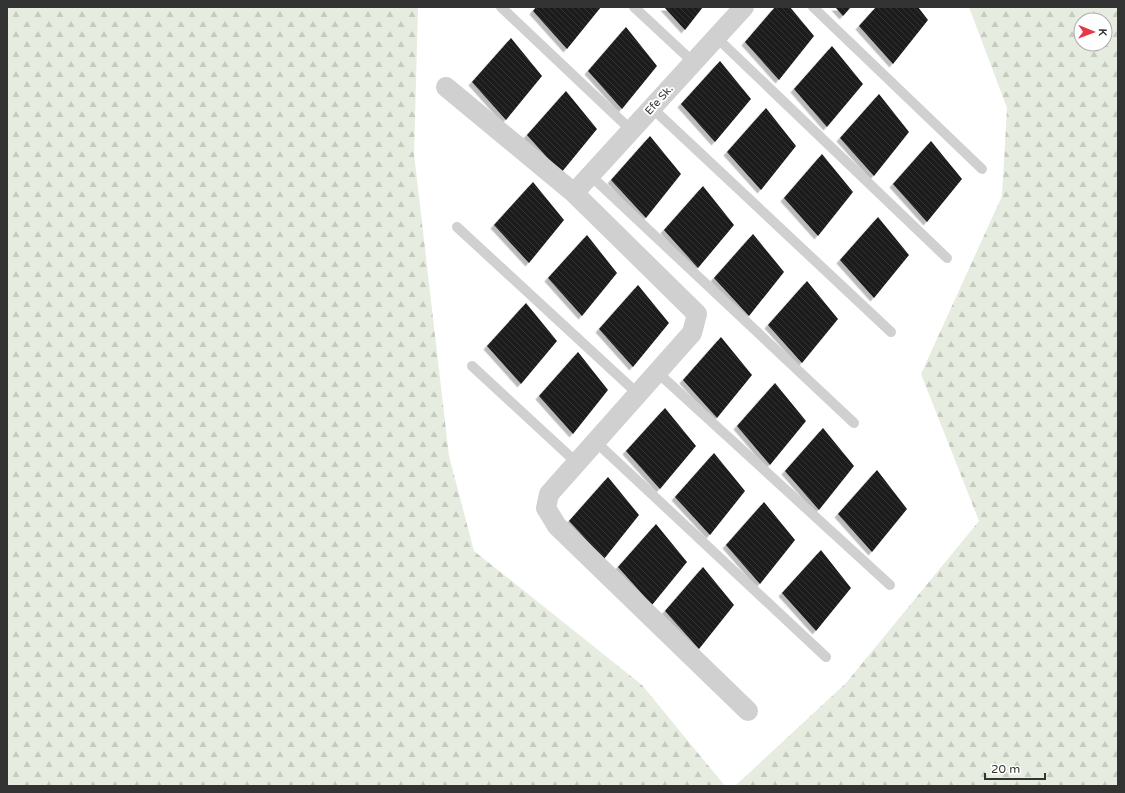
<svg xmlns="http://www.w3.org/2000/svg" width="1125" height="793" font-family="'Varela Round',sans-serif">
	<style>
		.forest { fill: url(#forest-firs); fill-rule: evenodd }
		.building { fill: url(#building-back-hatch); filter: url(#shadow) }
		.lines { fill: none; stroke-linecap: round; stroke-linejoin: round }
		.service { stroke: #d0d0d0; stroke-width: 10 }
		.minor { stroke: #d0d0d0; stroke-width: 20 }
		.labels { text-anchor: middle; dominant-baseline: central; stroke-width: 4; stroke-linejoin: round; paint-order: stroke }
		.street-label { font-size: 11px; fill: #333; stroke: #fff }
	</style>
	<defs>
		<pattern id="forest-firs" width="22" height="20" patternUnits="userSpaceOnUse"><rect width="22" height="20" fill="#e6ecdf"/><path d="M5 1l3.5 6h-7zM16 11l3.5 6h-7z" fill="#c6cbc0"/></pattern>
		<pattern id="building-back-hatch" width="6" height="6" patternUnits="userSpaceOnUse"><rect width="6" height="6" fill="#1a1a1a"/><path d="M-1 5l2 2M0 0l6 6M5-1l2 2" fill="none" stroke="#333"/></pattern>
		<filter id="shadow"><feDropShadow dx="-3.5" dy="3.5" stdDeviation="0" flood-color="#0004"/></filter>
	</defs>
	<rect width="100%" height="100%" fill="#fff"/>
	<path class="forest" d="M 7,7 L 418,7 L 414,154 L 449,456 L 474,551 L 642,685 L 725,786 L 7,786 Z
		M 969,7 L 1118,7 L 1118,786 L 735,786 L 846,683 L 979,521 L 921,374 L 1002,196 L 1007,108 ZM 1081,20 L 1105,20 L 1105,44 L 1081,44 Z"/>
	<path class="building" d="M 536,7 L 601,7 L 567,49 L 533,11 Z
		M 664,7 L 703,7 L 685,30 Z
		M 775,7 L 790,7 L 814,36 L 779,80 L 745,42 Z
		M 835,7 L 851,7 L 843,16 Z
		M 876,7 L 918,7 L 928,20 L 893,64 L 859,26 Z
		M 626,27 L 657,66 L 622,109 L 588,71 Z
		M 511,38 L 542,76 L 506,120 L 472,82 Z
		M 832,46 L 863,84 L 827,127 L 794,89 Z
		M 720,61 L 751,99 L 715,142 L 681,104 Z
		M 566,91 L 597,129 L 561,173 L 527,135 Z
		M 879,94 L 909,132 L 874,176 L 840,138 Z
		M 766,108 L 796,146 L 761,190 L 727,152 Z
		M 650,136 L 681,174 L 646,218 L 611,180 Z
		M 931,141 L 962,179 L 927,222 L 893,184 Z
		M 822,154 L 853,192 L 818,236 L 784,198 Z
		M 533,182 L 564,220 L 529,263 L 494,225 Z
		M 703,186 L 734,225 L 698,268 L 664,230 Z
		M 878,217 L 909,255 L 874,298 L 840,260 Z
		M 753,234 L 784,272 L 749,316 L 714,278 Z
		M 587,235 L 617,273 L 582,316 L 548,278 Z
		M 807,281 L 838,319 L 802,363 L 768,325 Z
		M 638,285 L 669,323 L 633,367 L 599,329 Z
		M 526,303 L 557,341 L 521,384 L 487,346 Z
		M 721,337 L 752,375 L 717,418 L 683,380 Z
		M 578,352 L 608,390 L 573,434 L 539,396 Z
		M 775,383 L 806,421 L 770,465 L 737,426 Z
		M 665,408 L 696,446 L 660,489 L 626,451 Z
		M 823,428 L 854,466 L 819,510 L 785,471 Z
		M 714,453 L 745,491 L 710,535 L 675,497 Z
		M 877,470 L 907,509 L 872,552 L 838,514 Z
		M 608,477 L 639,515 L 604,559 L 569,521 Z
		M 764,502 L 795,540 L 760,584 L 726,545 Z
		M 656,524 L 687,562 L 652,605 L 618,567 Z
		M 821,550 L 851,588 L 816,631 L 782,593 Z
		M 703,567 L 734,605 L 699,649 L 665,611 Z"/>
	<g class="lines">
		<path class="service" d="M 501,7 L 631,130
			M 634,7 L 693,62
			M 813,7 L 982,169
			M 716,37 L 947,258
			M 651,107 L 891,332
			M 590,175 L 854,423
			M 457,227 L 638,394
			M 472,366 L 577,463
			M 657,372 L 890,585
			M 596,442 L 826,657"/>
		<path class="minor" d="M 446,87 L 574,193 L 697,314 L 692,333 L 549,494 L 546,508 L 557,526 L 748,711
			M 574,193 L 744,7"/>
	</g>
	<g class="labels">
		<g class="street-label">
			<text transform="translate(659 100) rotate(-48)">Efe Sk.</text>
		</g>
	</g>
	<rect width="1125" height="793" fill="none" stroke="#333333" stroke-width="16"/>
	<g transform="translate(1093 32) rotate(91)"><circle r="19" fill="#ffffff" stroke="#adadad"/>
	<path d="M0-3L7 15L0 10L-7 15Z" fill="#e63946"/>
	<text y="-6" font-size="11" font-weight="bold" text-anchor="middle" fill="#333333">K</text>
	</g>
	<path d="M985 773v6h60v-6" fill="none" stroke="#333333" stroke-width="2"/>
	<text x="991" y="773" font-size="12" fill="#333333" stroke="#ffffff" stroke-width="3" paint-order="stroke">20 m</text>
</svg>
